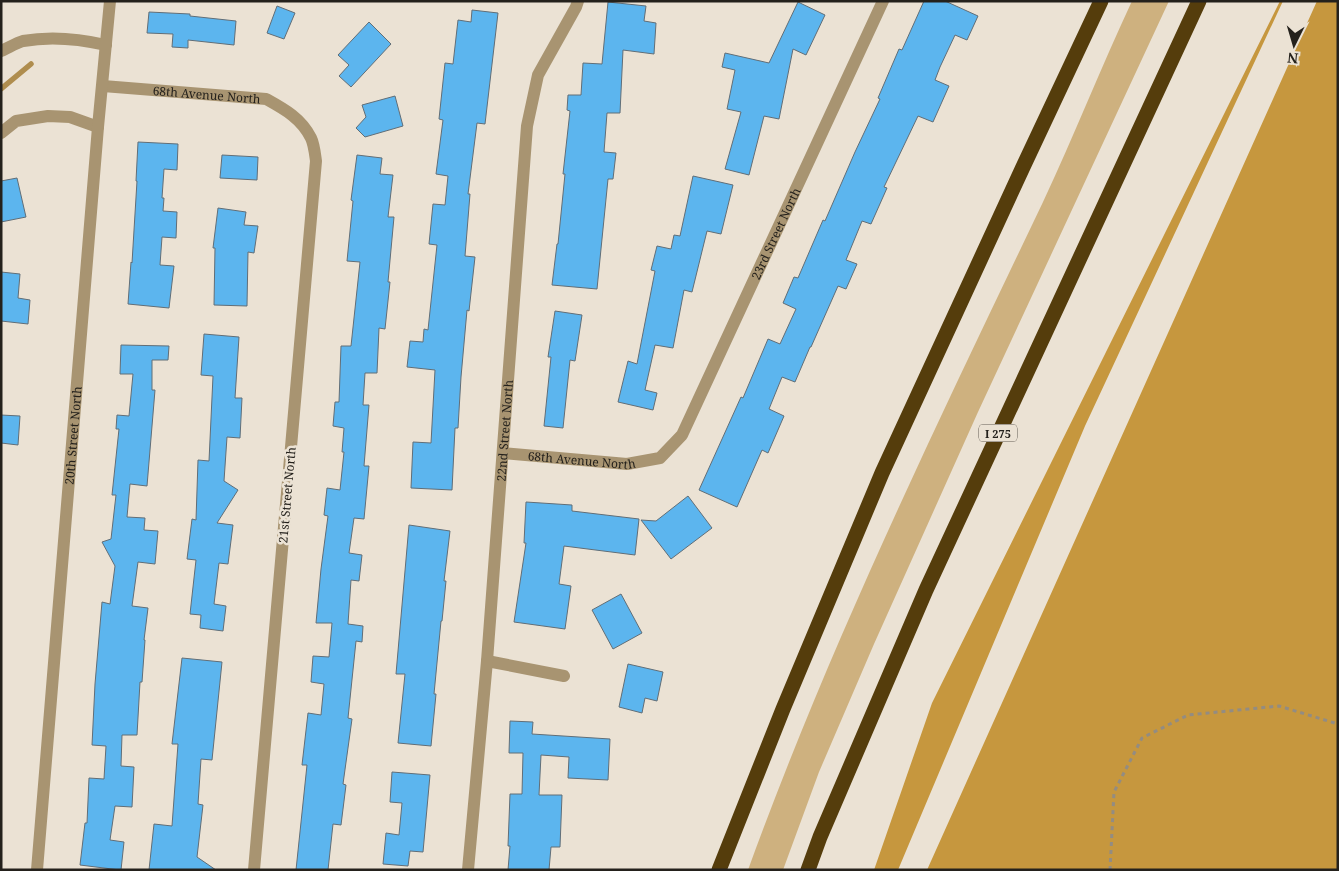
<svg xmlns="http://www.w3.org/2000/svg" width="1339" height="871" font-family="'Noto Serif',serif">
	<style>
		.green { fill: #ceb17f }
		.forest { fill: #c6973e }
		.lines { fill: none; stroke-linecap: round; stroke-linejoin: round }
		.stream { stroke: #af8d4e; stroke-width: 5.5 }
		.building { fill: #5cb5ee; stroke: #616e77 }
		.path { stroke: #938c82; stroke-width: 3; stroke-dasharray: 4 4; stroke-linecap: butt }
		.minor { stroke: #a89471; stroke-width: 12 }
		.motorway { stroke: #553d0c; stroke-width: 15 }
		.labels { text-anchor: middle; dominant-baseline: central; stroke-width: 5; stroke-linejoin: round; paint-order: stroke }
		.shield { fill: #ebe2d4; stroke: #605b53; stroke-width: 1 }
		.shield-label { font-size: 11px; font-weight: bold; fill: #24211c }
		.street-label { font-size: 12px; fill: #24211c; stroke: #ebe2d4 }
	</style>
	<rect width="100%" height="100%" fill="#ebe2d4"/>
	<path class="green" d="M 1132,1 L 1169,1 L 978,412 L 874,644 L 819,772 L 783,870 L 748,870 C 831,641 938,422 1043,202 C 1074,136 1101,67 1132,1 Z"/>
	<path class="forest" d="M 1280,1 L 1283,1 L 1085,426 L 898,870 L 874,870 L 932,703 Z
		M 1317,1 L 1338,1 L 1338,870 L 927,870 Z"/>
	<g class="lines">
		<path class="stream" d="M 1,89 L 31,64"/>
	</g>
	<path class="building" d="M 924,1 L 945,1 L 978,16 L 967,40 L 955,35 L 940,67 L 935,80 L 949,86 L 933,122 L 918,116 L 884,187 L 887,188 L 871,224 L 862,221 L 846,260 L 857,264 L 846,289 L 838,286 L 811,347 L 810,347 L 795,382 L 782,377 L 769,409 L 784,416 L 768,453 L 762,450 L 737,507 L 699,490 L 741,397 L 743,398 L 768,339 L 780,344 L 796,309 L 783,303 L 794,277 L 798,278 L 823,220 L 825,221 L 855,152 L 880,99 L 878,98 L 899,49 L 902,50 Z
		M 608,2 L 646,6 L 644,21 L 656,23 L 654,54 L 623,50 L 620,113 L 607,113 L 604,152 L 616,153 L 613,179 L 608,179 L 597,289 L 552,285 L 557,244 L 558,244 L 565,174 L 563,174 L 570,111 L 567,110 L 568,95 L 581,95 L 583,63 L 602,64 Z
		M 798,2 L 825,15 L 806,55 L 793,49 L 779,119 L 764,116 L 749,175 L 725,169 L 741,112 L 727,109 L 735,70 L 722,67 L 725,53 L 769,63 Z
		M 277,6 L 295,13 L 284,39 L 267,33 Z
		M 472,10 L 498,13 L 485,124 L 477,123 L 468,194 L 470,194 L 465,256 L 475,257 L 469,311 L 467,310 L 461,377 L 458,428 L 455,428 L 452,490 L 411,488 L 413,442 L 431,443 L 435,370 L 407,367 L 410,341 L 423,342 L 424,329 L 428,330 L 437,245 L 429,244 L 433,204 L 445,205 L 448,176 L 436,174 L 443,120 L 439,119 L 445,63 L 453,64 L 458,20 L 471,22 Z
		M 149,12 L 190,14 L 190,16 L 236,21 L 234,45 L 188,40 L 188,48 L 172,47 L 173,34 L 147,33 Z
		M 369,22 L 391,44 L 351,87 L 339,76 L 349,65 L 338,55 Z
		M 395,96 L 403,126 L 365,137 L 356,128 L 366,117 L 362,105 Z
		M 138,142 L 178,144 L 177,170 L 164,169 L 162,198 L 164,198 L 163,211 L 177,212 L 176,238 L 162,237 L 160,265 L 174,266 L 169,308 L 128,304 L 131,262 L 132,263 L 137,181 L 136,181 Z
		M 222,155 L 258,157 L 257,180 L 220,178 Z
		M 357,155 L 382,158 L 380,174 L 393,175 L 388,217 L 394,217 L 388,282 L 390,282 L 385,329 L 379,328 L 377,373 L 365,373 L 363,405 L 369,405 L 364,466 L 369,466 L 364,519 L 354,518 L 349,553 L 362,555 L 359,581 L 351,580 L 348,624 L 363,626 L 362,642 L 356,641 L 348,718 L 352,719 L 343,784 L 346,785 L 341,825 L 333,824 L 328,870 L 296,870 L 307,765 L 302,765 L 308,713 L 321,715 L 324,684 L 311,682 L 313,656 L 329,657 L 332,623 L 316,623 L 321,569 L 328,516 L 324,515 L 327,488 L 340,490 L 344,452 L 342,452 L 344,428 L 333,426 L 335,402 L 339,402 L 341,346 L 351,346 L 360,262 L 347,261 L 353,201 L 351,200 Z
		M 693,176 L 733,185 L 721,234 L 707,231 L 692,292 L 684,290 L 673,348 L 655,345 L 645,390 L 657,393 L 653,410 L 618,402 L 628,361 L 637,364 L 655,271 L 651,270 L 657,246 L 671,249 L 674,235 L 680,236 Z
		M 17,178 L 26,217 L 1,222 L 1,181 Z
		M 218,208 L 246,212 L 244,225 L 258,226 L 254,253 L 248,252 L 247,306 L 214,305 L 215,248 L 213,248 Z
		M 1,272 L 20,274 L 18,298 L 30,300 L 28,324 L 1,321 Z
		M 555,311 L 582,315 L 575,361 L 570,360 L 563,428 L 544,426 L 551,357 L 548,357 Z
		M 204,334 L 239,337 L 235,398 L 242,398 L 240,438 L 227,437 L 224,481 L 238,490 L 217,523 L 233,525 L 228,564 L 219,563 L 214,604 L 226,606 L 223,631 L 200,628 L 201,615 L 190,614 L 196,560 L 187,559 L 192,519 L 196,520 L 198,460 L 209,461 L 213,376 L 201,375 Z
		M 121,345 L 169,346 L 168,360 L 152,360 L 152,390 L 155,390 L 147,486 L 130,484 L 127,517 L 145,518 L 144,530 L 158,531 L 155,564 L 138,562 L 132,606 L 148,608 L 144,640 L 145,640 L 142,682 L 140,682 L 137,735 L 122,735 L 121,766 L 134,767 L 132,807 L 115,806 L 110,840 L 124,842 L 121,870 L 120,870 L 80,865 L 85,823 L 87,823 L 89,778 L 104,779 L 106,746 L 92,745 L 95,684 L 102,602 L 110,604 L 115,566 L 102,542 L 111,539 L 116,495 L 112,495 L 119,429 L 116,429 L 117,415 L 129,416 L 133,374 L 120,374 Z
		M 1,415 L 20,416 L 18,445 L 1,443 Z
		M 688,496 L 712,528 L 671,559 L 641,520 L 656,521 Z
		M 526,502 L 572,505 L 572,511 L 639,519 L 635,555 L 564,546 L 559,584 L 571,586 L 565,629 L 514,622 L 526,543 L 524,543 Z
		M 409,525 L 450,531 L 444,581 L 446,581 L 442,621 L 441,621 L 434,694 L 436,694 L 431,746 L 398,743 L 405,674 L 396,674 Z
		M 621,594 L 642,633 L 613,649 L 592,610 Z
		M 182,658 L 222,662 L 212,760 L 201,759 L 198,804 L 203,805 L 197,857 L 216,870 L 149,870 L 154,824 L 172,826 L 178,744 L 172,744 Z
		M 628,664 L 663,672 L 657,701 L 645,698 L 642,713 L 619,707 Z
		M 510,721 L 533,722 L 532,734 L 610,739 L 608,780 L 568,778 L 569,757 L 541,755 L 539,795 L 562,795 L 560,847 L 551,847 L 549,870 L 508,870 L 510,846 L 508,846 L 510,794 L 522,794 L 523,753 L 509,753 Z
		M 392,772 L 430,775 L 423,852 L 410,851 L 408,866 L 383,864 L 386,833 L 399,835 L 402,803 L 390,802 Z"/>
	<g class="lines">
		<path class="path" d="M 1110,870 L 1114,792 L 1142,738 L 1188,715 L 1279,706 L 1338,724"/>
		<g class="minor">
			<path d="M 1,51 C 8,48 16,43 23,41 C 50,36 80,39 106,45"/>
			<path id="s1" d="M 103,86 L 266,99 C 284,109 301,118 311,138 C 314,144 315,154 316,161 L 254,870"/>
			<path d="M 1,133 L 16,121 L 48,116 L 70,117 L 98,127"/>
			<path id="s2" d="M 503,453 L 627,464 L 660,458 L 682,435 L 883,1"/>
			<path d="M 487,661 L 564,676"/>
			<path id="s3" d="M 37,870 L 98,127 L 110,1"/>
			<path id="s4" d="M 468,870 L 487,661 L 527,126 L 538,75 L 576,7 L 578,1"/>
		</g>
		<path class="motorway" d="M 719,870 L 783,709 L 882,473 L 1023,167 L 1101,1
			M 808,870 L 820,837 L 926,590 L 1199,1"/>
	</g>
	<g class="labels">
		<rect class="shield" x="979" y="424.5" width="38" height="17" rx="4"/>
		<g class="shield-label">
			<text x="998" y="433">I 275</text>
		</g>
		<g class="street-label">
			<text stroke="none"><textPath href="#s1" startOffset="104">68th Avenue North</textPath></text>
			<text stroke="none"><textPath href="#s2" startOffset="412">23rd Street North</textPath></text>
			<text stroke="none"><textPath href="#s4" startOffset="441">22nd Street North</textPath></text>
			<text stroke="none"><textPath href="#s3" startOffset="436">20th Street North</textPath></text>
			<text stroke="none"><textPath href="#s2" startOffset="79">68th Avenue North</textPath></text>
			<text transform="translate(287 495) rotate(-85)">21st Street North</text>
		</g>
	</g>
	<rect width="1339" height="871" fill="none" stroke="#24211c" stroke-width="5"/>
	<g transform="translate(1294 45) rotate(185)" stroke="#ebe2d4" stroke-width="4" paint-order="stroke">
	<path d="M0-4L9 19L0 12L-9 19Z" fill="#24211c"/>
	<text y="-8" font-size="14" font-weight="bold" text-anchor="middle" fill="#24211c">N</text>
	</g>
</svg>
